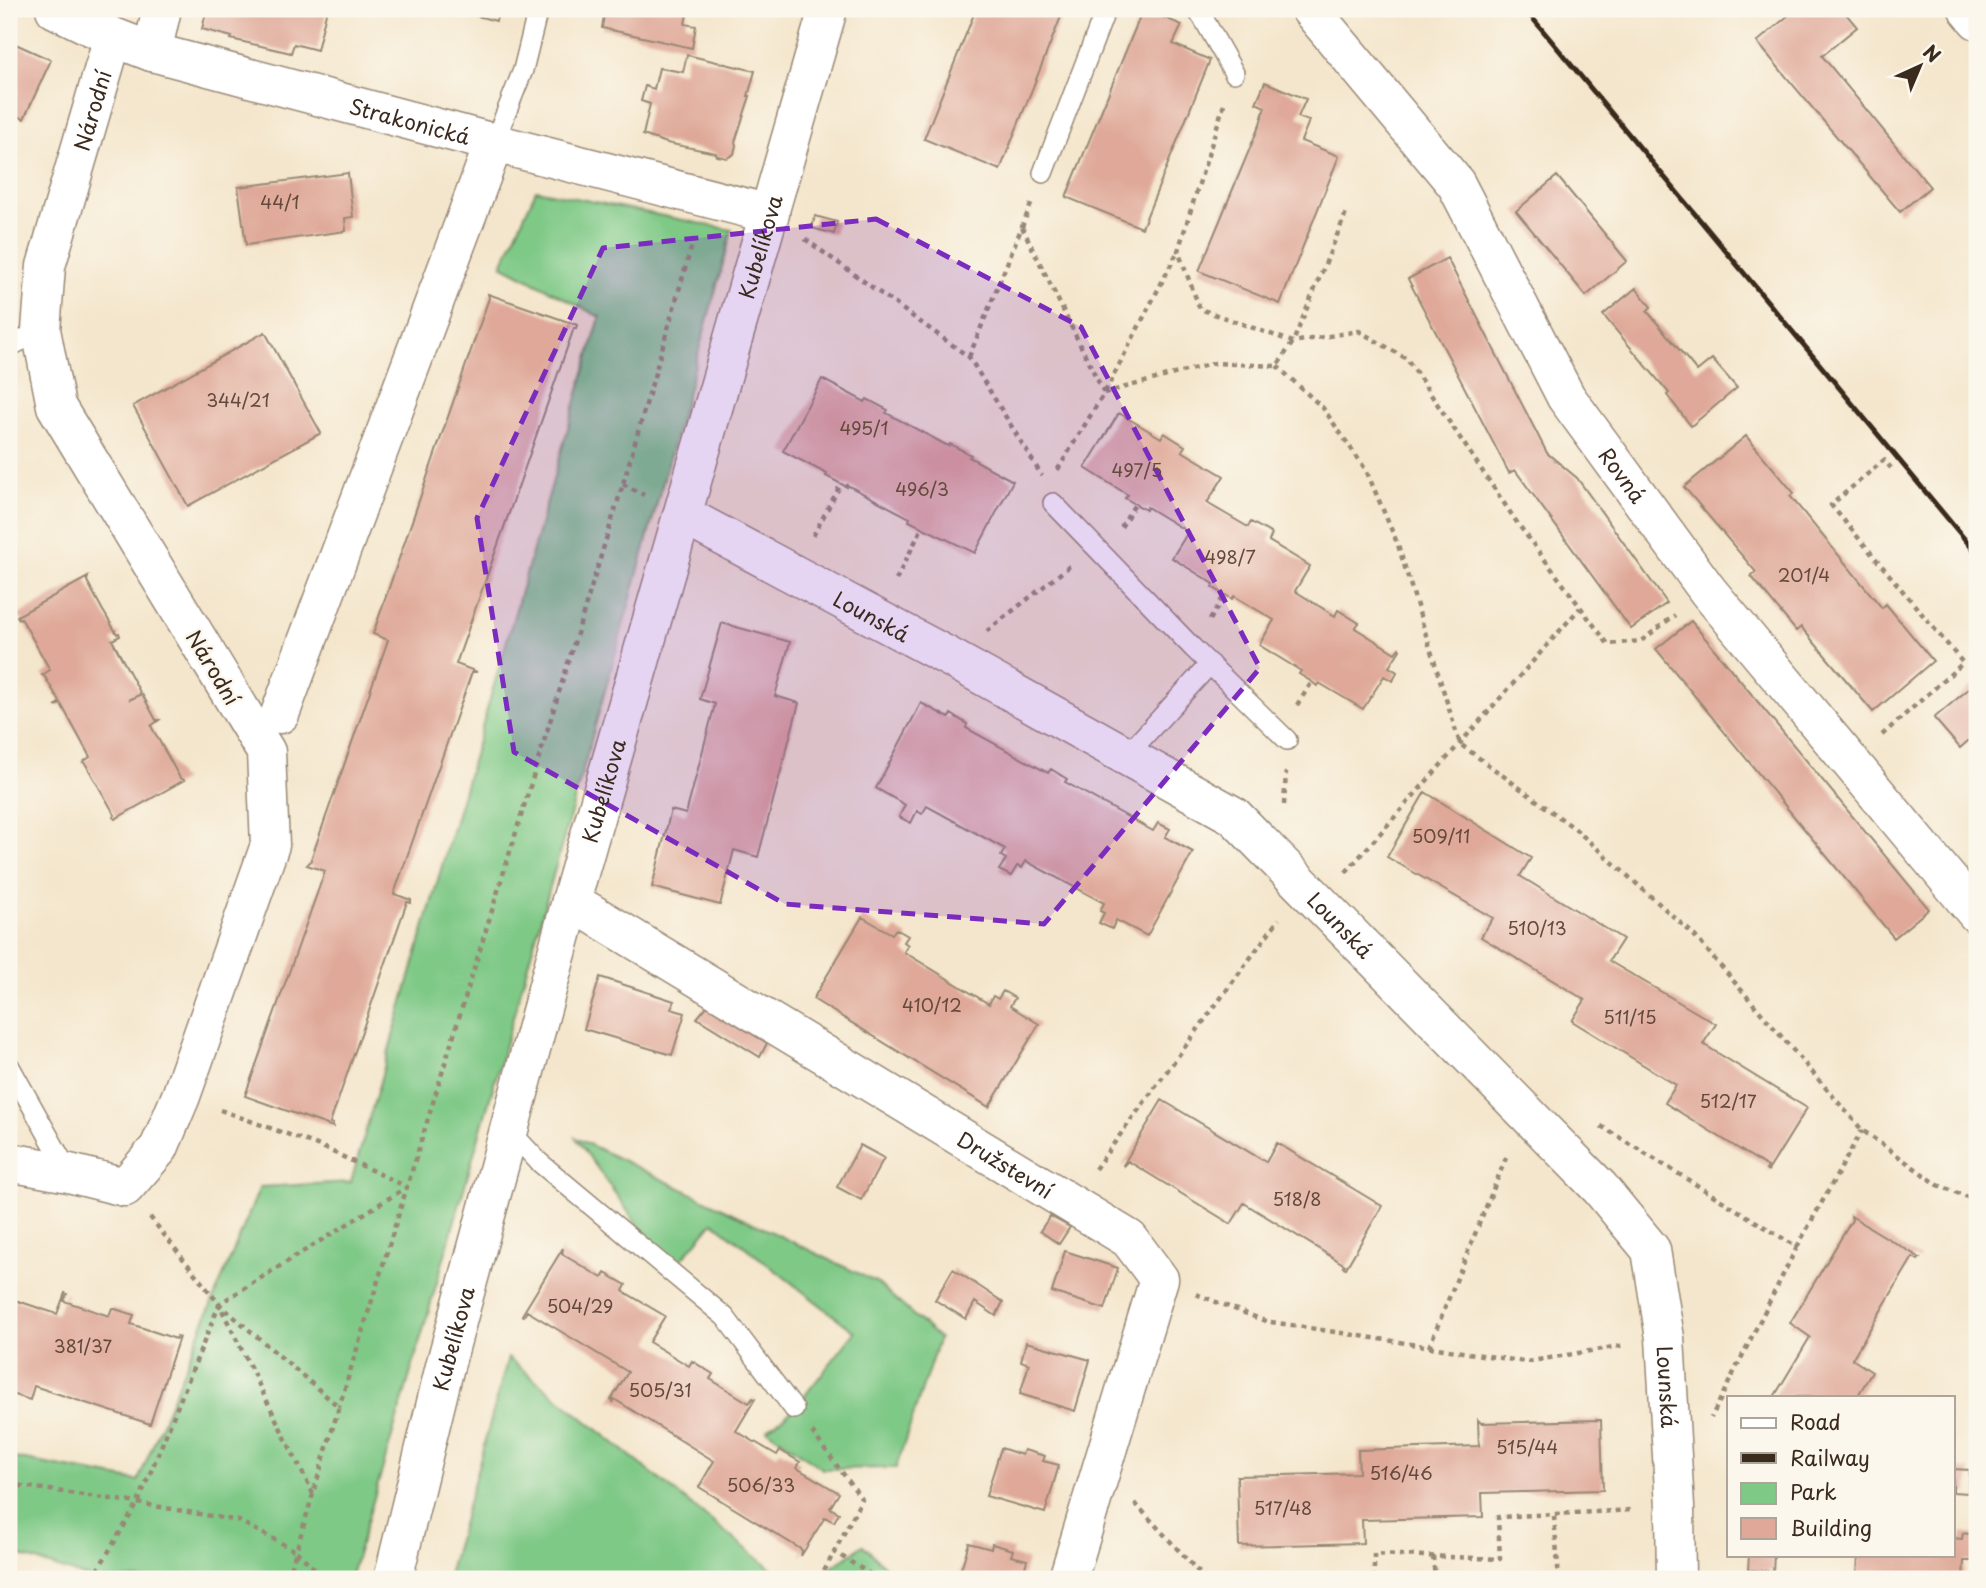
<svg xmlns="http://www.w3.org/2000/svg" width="1986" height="1588" font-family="'Playpen Sans',sans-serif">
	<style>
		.green { fill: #7fc987; stroke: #5d7a52; stroke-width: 2 }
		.building { fill: #dfa898 }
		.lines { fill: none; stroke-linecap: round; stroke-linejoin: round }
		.lane-casing { stroke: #988875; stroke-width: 22 }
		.street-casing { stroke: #988875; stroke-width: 41 }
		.secondary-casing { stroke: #988875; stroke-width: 41 }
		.path { stroke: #988875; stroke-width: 4.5; stroke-dasharray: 5 5; stroke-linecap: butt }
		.lane { stroke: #fff; stroke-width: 19 }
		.street { stroke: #fff; stroke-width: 38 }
		.secondary { stroke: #fff; stroke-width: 38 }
		.rail { stroke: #3b2a1e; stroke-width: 5 }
		.marked { fill: #7b2cbf; fill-opacity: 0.2; stroke: #7b2cbf; stroke-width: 5; stroke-dasharray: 14 9; stroke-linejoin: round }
		.labels { text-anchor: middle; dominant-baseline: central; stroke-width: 5; stroke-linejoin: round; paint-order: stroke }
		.number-label { font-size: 18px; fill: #644a3c }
		.street-label { font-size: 21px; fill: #3b2a1e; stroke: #fbf7ec }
	</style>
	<rect width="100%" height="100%" fill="#fbf7ec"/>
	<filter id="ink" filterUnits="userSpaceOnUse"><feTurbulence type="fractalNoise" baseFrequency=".0143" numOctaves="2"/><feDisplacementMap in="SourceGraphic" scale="14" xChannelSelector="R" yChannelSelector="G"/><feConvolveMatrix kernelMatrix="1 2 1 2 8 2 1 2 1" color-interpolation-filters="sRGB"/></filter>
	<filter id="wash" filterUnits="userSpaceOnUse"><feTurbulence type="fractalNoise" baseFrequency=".00686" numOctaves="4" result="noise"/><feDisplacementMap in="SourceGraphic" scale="28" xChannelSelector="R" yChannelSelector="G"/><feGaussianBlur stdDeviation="1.57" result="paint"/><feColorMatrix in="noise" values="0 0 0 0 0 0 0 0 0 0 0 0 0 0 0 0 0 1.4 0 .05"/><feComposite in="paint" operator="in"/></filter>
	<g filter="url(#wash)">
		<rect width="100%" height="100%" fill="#f4e6cc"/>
		<path class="green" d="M 536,190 L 732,230 C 609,681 483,1131 350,1579 L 92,1579 L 9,1552 L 9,1457 L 138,1481 L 260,1187 L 351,1182 L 600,317 L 502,265 Z
			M 576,1138 L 876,1282 L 939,1338 L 896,1468 L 823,1469 L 767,1430 L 794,1409 L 855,1332 L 713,1222 L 671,1272 Z
			M 508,1358 L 784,1579 L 447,1579 Z
			M 863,1545 L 898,1579 L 815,1579 Z"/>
		<g id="blocks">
			<path class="building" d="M 207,9 L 327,9 L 317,50 L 294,44 L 291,53 L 231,39 L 232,37 L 202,29 Z
				M 451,9 L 499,9 L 496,21 Z
				M 605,9 L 688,9 L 685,24 L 696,26 L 692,48 L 602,28 Z
				M 976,9 L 1064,9 L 1000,170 L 924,139 Z
				M 1143,9 L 1182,25 L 1173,44 L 1210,60 L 1142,228 L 1066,197 Z
				M 1796,9 L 1842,9 L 1857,27 L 1822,56 L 1930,187 L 1900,212 L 1757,42 Z
				M 9,41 L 51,60 L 24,119 L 9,112 Z
				M 687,55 L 755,71 L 748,96 L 750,96 L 735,142 L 736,145 L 734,154 L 727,158 L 717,156 L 716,153 L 667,143 L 643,135 L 650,104 L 641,101 L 645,86 L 654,89 L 659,68 L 683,72 Z
				M 1265,82 L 1306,99 L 1298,117 L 1309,121 L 1301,141 L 1339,156 L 1280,304 L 1199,271 L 1260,124 L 1265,107 L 1256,103 Z
				M 348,173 L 353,217 L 345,218 L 346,231 L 246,245 L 238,187 Z
				M 1557,176 L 1627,261 L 1586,296 L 1516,211 Z
				M 815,216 L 837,222 L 834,234 L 812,228 Z
				M 1447,258 L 1547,453 L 1577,478 L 1667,603 L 1631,629 L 1515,470 L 1509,473 L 1408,279 Z
				M 1636,288 L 1651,307 L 1647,311 L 1697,371 L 1712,359 L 1737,388 L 1691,426 L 1667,395 L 1669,393 L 1603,315 Z
				M 488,294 L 577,325 L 576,329 L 574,328 L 456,664 L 477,672 L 472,672 L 394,894 L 411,900 L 411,903 L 407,902 L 330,1123 L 333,1124 L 333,1127 L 245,1096 L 325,871 L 307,865 L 310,862 L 388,640 L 373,634 L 489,298 Z
				M 265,332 L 321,433 L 188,506 L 133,406 Z
				M 822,379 L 865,402 L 867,399 L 888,410 L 886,413 L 948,446 L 950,444 L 971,455 L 969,457 L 1013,481 L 975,553 L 909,521 L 910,518 L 847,485 L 847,487 L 826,476 L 827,474 L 783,451 Z
				M 1119,413 L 1161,438 L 1164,433 L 1185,446 L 1182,451 L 1224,476 L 1207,503 L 1248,527 L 1251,522 L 1272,534 L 1269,541 L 1310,566 L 1295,591 L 1335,616 L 1338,610 L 1359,623 L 1355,628 L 1395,653 L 1399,648 L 1400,650 L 1389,667 L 1397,672 L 1393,681 L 1384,676 L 1363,709 L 1319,683 L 1317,686 L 1312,682 L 1299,674 L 1301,671 L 1259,645 L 1274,620 L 1234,596 L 1232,599 L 1212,587 L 1214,584 L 1172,558 L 1188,532 L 1147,507 L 1146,510 L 1135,504 L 1125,498 L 1128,495 L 1085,468 Z
				M 1746,436 L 1794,493 L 1790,496 L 1882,608 L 1886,604 L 1933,661 L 1873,712 L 1801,627 L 1796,631 L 1751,576 L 1756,572 L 1684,487 Z
				M 88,577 L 87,581 L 102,609 L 117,634 L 119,633 L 120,636 L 112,640 L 141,694 L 129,700 L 142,694 L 156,720 L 159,720 L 151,726 L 180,778 L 184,780 L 115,819 L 113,817 L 115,815 L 85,763 L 83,762 L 90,757 L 61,704 L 55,706 L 60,702 L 45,677 L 42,675 L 50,670 L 21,618 L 19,619 L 17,616 Z
				M 1691,621 L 1929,909 L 1894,938 L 1656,649 Z
				M 722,623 L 790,642 L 775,696 L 799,703 L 758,857 L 734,850 L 720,905 L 652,887 L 671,810 L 686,814 L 715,704 L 700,699 Z
				M 1977,682 L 1977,733 L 1960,748 L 1934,718 Z
				M 921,703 L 949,718 L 951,714 L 967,724 L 966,728 L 1048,773 L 1051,769 L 1067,779 L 1065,782 L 1153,831 L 1158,823 L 1170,829 L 1165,837 L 1193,852 L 1147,936 L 1116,920 L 1112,929 L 1099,923 L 1104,913 L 1100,911 L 1104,903 L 1026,861 L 1022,868 L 1017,866 L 1011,876 L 999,870 L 1006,859 L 1001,856 L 1005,849 L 927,806 L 922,814 L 917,811 L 911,823 L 899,817 L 905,805 L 876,788 Z
				M 1425,792 L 1531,858 L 1520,876 L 1623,939 L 1609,961 L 1716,1024 L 1703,1044 L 1807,1108 L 1768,1171 L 1766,1170 L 1768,1167 L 1665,1103 L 1676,1085 L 1572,1021 L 1585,1000 L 1481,937 L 1493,918 L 1387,857 Z
				M 862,917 L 892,934 L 896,929 L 908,936 L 904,942 L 908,945 L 904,952 L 989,1004 L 993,996 L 998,999 L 1003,991 L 1015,998 L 1010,1006 L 1039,1024 L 989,1107 L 813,999 Z
				M 600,977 L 674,1001 L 671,1009 L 685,1013 L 672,1055 L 584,1029 Z
				M 707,1006 L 767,1043 L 760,1057 L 697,1018 Z
				M 1162,1100 L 1266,1162 L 1277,1143 L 1382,1206 L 1346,1268 L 1343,1267 L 1345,1265 L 1244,1203 L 1231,1224 L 1128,1161 L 1124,1166 L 1123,1165 Z
				M 860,1145 L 884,1158 L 861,1200 L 837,1187 Z
				M 1050,1216 L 1070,1227 L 1059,1244 L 1040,1231 Z
				M 1851,1216 L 1920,1258 L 1918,1260 L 1913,1257 L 1852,1359 L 1872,1372 L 1857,1397 L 1774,1397 L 1810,1337 L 1790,1323 L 1852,1220 Z
				M 563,1248 L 562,1254 L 602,1278 L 605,1273 L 626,1285 L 623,1291 L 665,1316 L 649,1342 L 689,1366 L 692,1361 L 713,1374 L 710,1379 L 749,1403 L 753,1398 L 755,1399 L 736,1431 L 777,1455 L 780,1450 L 800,1462 L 797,1468 L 839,1493 L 830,1508 L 839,1513 L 834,1522 L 825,1517 L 801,1556 L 802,1550 L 699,1487 L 714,1461 L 614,1399 L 613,1402 L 611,1400 L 628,1372 L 527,1311 L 524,1316 L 522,1315 Z
				M 1065,1251 L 1118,1268 L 1105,1309 L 1052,1292 Z
				M 953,1269 L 1003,1302 L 996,1316 L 975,1302 L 966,1319 L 935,1300 Z
				M 9,1289 L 14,1291 L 12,1299 L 57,1314 L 65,1293 L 67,1294 L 64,1301 L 109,1316 L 112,1308 L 134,1315 L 131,1324 L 176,1339 L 177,1336 L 179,1337 L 150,1424 L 34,1386 L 30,1400 L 9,1393 Z
				M 1026,1342 L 1090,1360 L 1075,1411 L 1020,1394 L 1029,1364 L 1021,1361 Z
				M 1478,1420 L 1481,1423 L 1601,1420 L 1603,1490 L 1482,1493 L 1483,1517 L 1362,1520 L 1363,1543 L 1239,1546 L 1237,1476 L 1359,1473 L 1358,1450 L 1479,1446 Z
				M 1001,1448 L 1022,1455 L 1024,1450 L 1045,1456 L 1043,1461 L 1059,1465 L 1045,1513 L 986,1496 Z
				M 1953,1469 L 1970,1470 L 1968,1493 L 1953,1492 Z
				M 1963,1533 L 1975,1535 L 1974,1561 L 1964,1561 L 1963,1579 L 1857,1579 L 1858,1555 L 1953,1555 L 1953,1538 L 1962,1539 Z
				M 969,1543 L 991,1549 L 992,1544 L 1013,1550 L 1011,1556 L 1027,1560 L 1022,1579 L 958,1579 Z
				M 1749,1555 L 1774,1555 L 1773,1571 L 1748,1570 Z"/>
		</g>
	</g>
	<g filter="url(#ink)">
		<use href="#blocks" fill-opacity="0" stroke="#988875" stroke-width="2"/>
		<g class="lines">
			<g class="lane-casing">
				<path id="lane" d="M 1195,9 L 1202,16 L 1234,73
					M 494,143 L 523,70 L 538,9
					M 1043,173 L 1106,9
					M 9,347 L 41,330
					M 1053,503 L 1193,648 L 1287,740
					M 1126,756 L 1210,664
					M 9,1065 L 69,1173
					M 509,1130 L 539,1162 L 725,1317 L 794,1409"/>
			</g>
			<g class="street-casing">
				<g id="street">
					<path id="s1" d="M 55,9 L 113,37 L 152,52 L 494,143 L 770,214"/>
					<path id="s2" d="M 1310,9 L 1456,184 L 1566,397 L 1708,591 L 1977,914"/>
					<path d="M 1968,9 L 1977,20"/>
					<path d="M 152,52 L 162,9"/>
					<path id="s3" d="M 683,515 L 951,658 L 1234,816 L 1600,1188 L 1651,1250 L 1665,1338 L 1675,1507 L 1676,1579"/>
					<path d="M 280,714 L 494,143"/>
					<path id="s4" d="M 571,901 L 1129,1239 L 1159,1279 L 1068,1579"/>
					<path id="s5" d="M 9,1162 L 69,1173 L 125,1187 L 159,1148 L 181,1096 L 270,845 L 266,752 L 56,406 L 41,330 L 46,266 L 113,37"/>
				</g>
			</g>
			<g class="secondary-casing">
				<g id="secondary">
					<path id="s6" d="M 393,1579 L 445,1366 L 571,901 L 828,9"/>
				</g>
			</g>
			<path class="path" d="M 1224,104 L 1178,251 L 1200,309 L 1293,342 L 1359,331 L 1407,359 L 1518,524 L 1608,644 L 1641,641 L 1675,615
				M 1022,227 L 1104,393 L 1057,471
				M 805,239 L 969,357 L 1042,476
				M 969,357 L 1032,202
				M 1277,366 L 1323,408 L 1366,470 L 1398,545 L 1460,744 L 1574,828 L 1693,934 L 1862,1130 L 1938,1185 L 1977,1201
				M 1105,392 L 1178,251
				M 1104,393 L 1215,363 L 1277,366 L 1293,342 L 1347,211
				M 623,484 L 644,495
				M 1121,527 L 1135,504
				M 813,536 L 841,484
				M 896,580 L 922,528
				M 1210,620 L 1225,594
				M 987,631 L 1071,565
				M 1297,705 L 1312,682
				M 1882,735 L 1963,663 L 1831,505 L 1884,460 L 1891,468
				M 1284,805 L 1286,772
				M 1346,872 L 1580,608
				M 220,1110 L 320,1146 L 407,1187 L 339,1407
				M 1601,1126 L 1797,1247 L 1711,1418
				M 1095,1169 L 1279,919
				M 150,1217 L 219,1304 L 339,1407 L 296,1551 L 320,1574 L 339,1579
				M 1797,1247 L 1862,1130
				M 1196,1294 L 1265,1321 L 1526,1362 L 1625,1345
				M 1429,1347 L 1508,1153
				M 812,1432 L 862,1499 L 820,1579
				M 9,1484 L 138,1503 L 239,1521 L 296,1551 L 288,1579
				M 313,1494 L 219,1304 L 407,1187 L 623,484 L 694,238
				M 1135,1503 L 1205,1579
				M 1554,1516 L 1559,1579
				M 833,1551 L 878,1579
				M 1433,1556 L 1435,1579
				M 92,1579 L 138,1503 L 219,1305
				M 1374,1579 L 1374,1554 L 1500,1559 L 1498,1517 L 1632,1510"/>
			<use href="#lane" class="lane"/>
			<use href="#street" class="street"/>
			<use href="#secondary" class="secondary"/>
			<path class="rail" d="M 1525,9 L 1977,554"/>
		</g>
	</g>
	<path class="marked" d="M 876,219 L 1081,327 L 1260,668 L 1044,924 L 785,904 L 514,752 L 477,518 L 603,248 Z"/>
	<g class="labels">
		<g class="number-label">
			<text x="280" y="201">44/1</text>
			<text x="238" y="399">344/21</text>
			<text x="864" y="427">495/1</text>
			<text x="1137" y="469">497/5</text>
			<text x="922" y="488">496/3</text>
			<text x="1230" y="556">498/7</text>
			<text x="1804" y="574">201/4</text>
			<text x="1441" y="835">509/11</text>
			<text x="1537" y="927">510/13</text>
			<text x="932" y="1004">410/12</text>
			<text x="1630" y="1016">511/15</text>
			<text x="1728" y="1100">512/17</text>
			<text x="1297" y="1198">518/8</text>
			<text x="580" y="1305">504/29</text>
			<text x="83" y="1345">381/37</text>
			<text x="660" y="1389">505/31</text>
			<text x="1527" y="1446">515/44</text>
			<text x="1401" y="1472">516/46</text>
			<text x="761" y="1484">506/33</text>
			<text x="1283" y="1507">517/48</text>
		</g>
		<g class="street-label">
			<text stroke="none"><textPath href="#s5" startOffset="1295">Národní</textPath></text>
			<text stroke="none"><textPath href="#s1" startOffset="373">Strakonická</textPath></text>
			<text stroke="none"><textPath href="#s6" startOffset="1382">Kubelíkova</textPath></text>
			<text stroke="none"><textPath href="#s2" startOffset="564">Rovná</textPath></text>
			<text stroke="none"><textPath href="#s3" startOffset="214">Lounská</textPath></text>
			<text transform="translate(214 667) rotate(59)">Národní</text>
			<text stroke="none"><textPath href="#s6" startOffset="816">Kubelíkova</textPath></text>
			<text stroke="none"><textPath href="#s3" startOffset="780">Lounská</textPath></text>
			<text stroke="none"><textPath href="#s4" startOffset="508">Družstevní</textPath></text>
			<text stroke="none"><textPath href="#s6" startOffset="248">Kubelíkova</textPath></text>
			<text stroke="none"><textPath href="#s3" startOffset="1368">Lounská</textPath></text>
		</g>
	</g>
	<rect width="1986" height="1588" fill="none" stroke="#fbf7ec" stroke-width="35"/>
	<rect x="1727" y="1396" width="228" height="161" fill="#fbf7ec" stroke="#aea59a" stroke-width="2"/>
	<rect x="1741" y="1418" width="35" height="10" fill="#ffffff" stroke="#aea59a" stroke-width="2"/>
	<text x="1790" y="1430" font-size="21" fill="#3b2a1e">Road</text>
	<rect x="1741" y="1453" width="35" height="10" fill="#3b2a1e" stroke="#aea59a" stroke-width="2"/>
	<text x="1790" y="1466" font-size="21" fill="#3b2a1e">Railway</text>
	<rect x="1741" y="1483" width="35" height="21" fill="#7fc987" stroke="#aea59a" stroke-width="2"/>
	<text x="1790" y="1500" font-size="21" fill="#3b2a1e">Park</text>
	<rect x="1741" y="1518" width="35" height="21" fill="#dfa898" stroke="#aea59a" stroke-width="2"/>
	<text x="1790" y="1536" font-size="21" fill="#3b2a1e">Building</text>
	<g transform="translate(1920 66) rotate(44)" stroke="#fbf7ec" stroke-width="5" paint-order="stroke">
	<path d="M0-5L12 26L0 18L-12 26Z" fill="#3b2a1e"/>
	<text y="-10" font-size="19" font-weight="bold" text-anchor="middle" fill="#3b2a1e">N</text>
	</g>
</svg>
